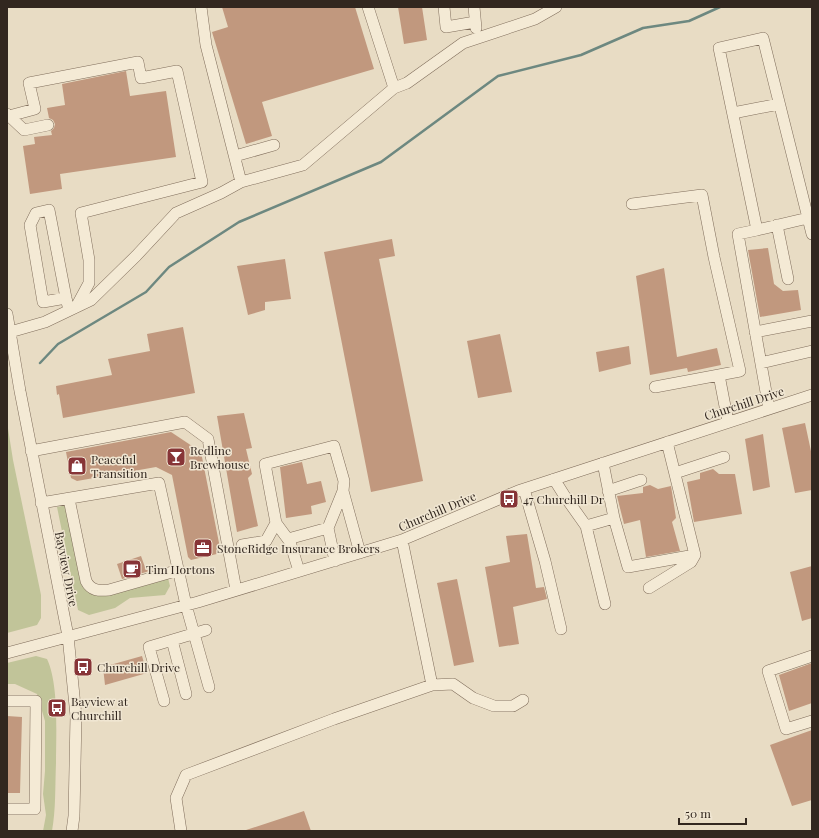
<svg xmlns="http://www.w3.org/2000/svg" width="819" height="838" font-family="'Playfair Display',serif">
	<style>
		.green { fill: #c1c499 }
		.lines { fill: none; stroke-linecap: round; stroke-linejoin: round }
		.stream { stroke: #6d8880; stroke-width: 2.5 }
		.building { fill: #c1987e }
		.minor-casing { stroke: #806e5c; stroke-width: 12 }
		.minor { stroke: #f4ead5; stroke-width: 11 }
		.labels { text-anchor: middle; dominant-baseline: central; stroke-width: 3; stroke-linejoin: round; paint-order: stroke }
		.street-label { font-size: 12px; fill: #32271f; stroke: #f0e6d2 }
		.poi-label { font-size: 12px; fill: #32271f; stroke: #f0e6d2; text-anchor: start }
	</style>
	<rect width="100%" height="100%" fill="#e8dcc4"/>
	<path class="green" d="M 7,422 L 13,460 L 41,595 L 41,618 L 37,625 L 7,633 Z
		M 66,505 L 88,588 L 168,578 L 170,586 L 165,595 L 130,598 L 115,608 L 89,615 L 78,610 L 57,507 Z
		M 36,656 L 47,659 C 59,684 56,736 56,763 C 55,786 56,809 52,831 L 43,831 L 46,815 L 43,794 L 45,771 L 45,721 L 37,694 L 15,684 L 7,684 L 7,663 Z"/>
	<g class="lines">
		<path class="stream" d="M 40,363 L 58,344 L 146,292 L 169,267 L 239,222 L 381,162 L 498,76 L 581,55 L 643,28 L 689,21 L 720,7"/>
	</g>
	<path class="building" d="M 222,7 L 355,7 L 374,69 L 262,102 L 272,136 L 246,144 L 212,32 L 228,27 Z
		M 398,7 L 422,7 L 427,40 L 404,44 Z
		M 126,71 L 130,96 L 166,91 L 176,157 L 60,174 L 62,189 L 30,194 L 23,146 L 35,144 L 34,137 L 52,135 L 51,131 L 54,128 L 55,124 L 53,120 L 49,118 L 47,108 L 65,105 L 62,84 Z
		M 392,239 L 395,256 L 379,259 L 423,481 L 371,492 L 324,252 Z
		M 768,248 L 774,284 L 783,291 L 798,290 L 801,310 L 760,317 L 748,250 Z
		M 285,259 L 291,299 L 265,302 L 265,310 L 248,315 L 237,266 Z
		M 664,268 L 677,357 L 717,348 L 721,365 L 688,372 L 687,368 L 650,375 L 636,276 Z
		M 183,327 L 195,393 L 63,418 L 59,394 L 57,395 L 56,386 L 112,375 L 108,359 L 150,351 L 147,334 Z
		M 500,334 L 512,392 L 478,398 L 467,341 Z
		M 629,346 L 631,364 L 599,372 L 596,352 Z
		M 244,413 L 252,448 L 246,449 L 252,474 L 248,478 L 258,526 L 237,532 L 217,416 Z
		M 805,423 L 812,456 L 812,490 L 795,493 L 782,428 Z
		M 171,432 L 201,452 L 221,553 L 191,560 L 188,557 L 172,475 L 156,467 L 77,481 L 71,478 L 66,452 Z
		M 763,434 L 770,487 L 753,491 L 745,439 Z
		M 302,462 L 307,484 L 321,481 L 326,502 L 311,506 L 312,514 L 286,518 L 280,467 Z
		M 713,469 L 719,474 L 735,474 L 742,514 L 694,522 L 687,482 L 700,479 L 700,473 Z
		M 650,485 L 658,489 L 671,486 L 676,518 L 672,522 L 680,551 L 646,557 L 640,520 L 624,524 L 617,496 L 643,493 L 643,487 Z
		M 527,534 L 536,588 L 544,587 L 547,599 L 513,607 L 519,644 L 499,647 L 485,567 L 510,562 L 506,536 Z
		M 141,556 L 146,570 L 152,568 L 153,570 L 122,579 L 117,564 Z
		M 812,566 L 812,618 L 802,621 L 790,572 Z
		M 457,579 L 474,662 L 454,666 L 437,583 Z
		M 142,656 L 147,673 L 105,685 L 103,667 Z
		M 812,663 L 812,703 L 789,711 L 779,675 Z
		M 7,716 L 22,717 L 20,793 L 7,793 Z
		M 812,730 L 812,800 L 792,806 L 770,745 Z
		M 304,811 L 311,831 L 247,831 L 246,830 Z"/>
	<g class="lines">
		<g class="minor-casing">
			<path id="minor" d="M 201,7 L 206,45 L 241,182
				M 444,7 L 446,27 L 475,22
				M 474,7 L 476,28
				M 394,88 L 407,83 L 463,43 L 535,19 L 556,7
				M 733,113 L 779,104
				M 7,114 L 24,130 L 48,125
				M 9,116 L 35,109 L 29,83 L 138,62 L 141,78 L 177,71 L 202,182 L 81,213 L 89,260 L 89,283 L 76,307
				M 235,156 L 274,145
				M 632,204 L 702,195 L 714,257 L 740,371 L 719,375
				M 777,225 L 788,279
				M 757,230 L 808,218
				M 66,298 L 43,302 L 30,225 L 36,213 L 49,210 L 66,298 L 69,310
				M 7,314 L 20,391 L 68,636 L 76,716 L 74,816 L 72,831
				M 10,332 L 45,322 L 91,300 L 136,256 L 176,213 L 221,193 L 241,182 L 303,165 L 394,88 L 368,7
				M 755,332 L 812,321
				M 761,363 L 812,351
				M 655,387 L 719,375 L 728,422
				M 769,409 L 738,234 L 757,230 L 719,48 L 763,38 L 812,234
				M 31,451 L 185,422 L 208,439 L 236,590
				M 603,463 L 614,518 L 628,567 L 695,555 L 667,442
				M 675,473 L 724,457
				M 554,479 L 564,495 L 586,526 L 614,518
				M 524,489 L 545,561 L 561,629
				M 343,491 L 360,553
				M 608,491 L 641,480
				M 69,499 L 86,581 C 91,591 99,591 109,590 L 179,570
				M 41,503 L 159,483 L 186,605 L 209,687
				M 586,526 L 605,604
				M 288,539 L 328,528
				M 402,540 L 432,685
				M 242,545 L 266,541 L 276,523
				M 299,571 L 290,542 L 276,523 L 265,464 L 334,446 L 344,481 L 343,491 L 328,528 L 335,561
				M 649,588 L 691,562 L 695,555
				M 172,640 L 186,694
				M 7,653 L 198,602 L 402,540 L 518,491 L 812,395
				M 812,656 L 768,671 L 786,729 L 812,721
				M 7,701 L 36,701 L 35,809 L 7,809
				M 164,701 L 149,647 L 206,630
				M 181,831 L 176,798 L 186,775 L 334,719 L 432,685 L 453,684 L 473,698 L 494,706 L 513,706 L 523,700"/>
		</g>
		<use href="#minor" class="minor"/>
	</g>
	<defs>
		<g id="bar-square" transform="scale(1)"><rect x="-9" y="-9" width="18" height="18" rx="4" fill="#873437" stroke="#f0e6d2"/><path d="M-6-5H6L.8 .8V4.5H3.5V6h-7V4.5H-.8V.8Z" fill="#fff"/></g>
		<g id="shop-square" transform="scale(1)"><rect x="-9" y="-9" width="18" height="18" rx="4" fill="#873437" stroke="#f0e6d2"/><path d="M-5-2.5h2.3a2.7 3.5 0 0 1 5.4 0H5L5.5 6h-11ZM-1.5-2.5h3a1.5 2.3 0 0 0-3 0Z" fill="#fff"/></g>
		<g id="bus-square" transform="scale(1)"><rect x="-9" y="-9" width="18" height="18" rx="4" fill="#873437" stroke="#f0e6d2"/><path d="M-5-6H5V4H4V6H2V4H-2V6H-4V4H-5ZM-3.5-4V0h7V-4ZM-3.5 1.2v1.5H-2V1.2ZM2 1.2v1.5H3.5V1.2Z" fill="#fff"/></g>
		<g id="office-square" transform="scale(1)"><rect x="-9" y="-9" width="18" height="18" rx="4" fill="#873437" stroke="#f0e6d2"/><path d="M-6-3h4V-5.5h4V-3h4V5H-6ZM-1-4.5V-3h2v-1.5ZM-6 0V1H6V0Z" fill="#fff"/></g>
		<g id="cafe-square" transform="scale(1)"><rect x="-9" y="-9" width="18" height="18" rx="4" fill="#873437" stroke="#f0e6d2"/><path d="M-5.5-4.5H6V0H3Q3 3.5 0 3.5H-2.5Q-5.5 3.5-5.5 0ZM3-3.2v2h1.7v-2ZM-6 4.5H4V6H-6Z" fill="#fff"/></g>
	</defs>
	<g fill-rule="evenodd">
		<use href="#bar-square" x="176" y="457"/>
		<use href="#shop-square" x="77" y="466"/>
		<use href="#bus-square" x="509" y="499"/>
		<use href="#office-square" x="203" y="548"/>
		<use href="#cafe-square" x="132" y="569"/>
		<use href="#bus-square" x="83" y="667"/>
		<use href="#bus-square" x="57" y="708"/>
	</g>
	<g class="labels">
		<g class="street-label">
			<text transform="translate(744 403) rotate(-18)">Churchill Drive</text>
			<text transform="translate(437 511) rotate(-23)">Churchill Drive</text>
			<text transform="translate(67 569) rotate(79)">Bayview Drive</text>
		</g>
		<g class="poi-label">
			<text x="190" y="450">Redline<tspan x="190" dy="14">Brewhouse</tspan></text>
			<text x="91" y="459">Peaceful<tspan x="91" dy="14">Transition</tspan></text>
			<text x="523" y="499">47 Churchill Dr</text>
			<text x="217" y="548">StoneRidge Insurance Brokers</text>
			<text x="146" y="569">Tim Hortons</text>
			<text x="97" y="667">Churchill Drive</text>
			<text x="71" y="701">Bayview at<tspan x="71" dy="14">Churchill</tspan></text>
		</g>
	</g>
	<rect width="819" height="838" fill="none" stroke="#32271f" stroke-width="16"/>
	<path d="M679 818v6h67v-6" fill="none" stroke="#32271f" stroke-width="2"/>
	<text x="685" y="818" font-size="12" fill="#32271f" stroke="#f0e6d2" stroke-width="3" paint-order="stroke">50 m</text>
</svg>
